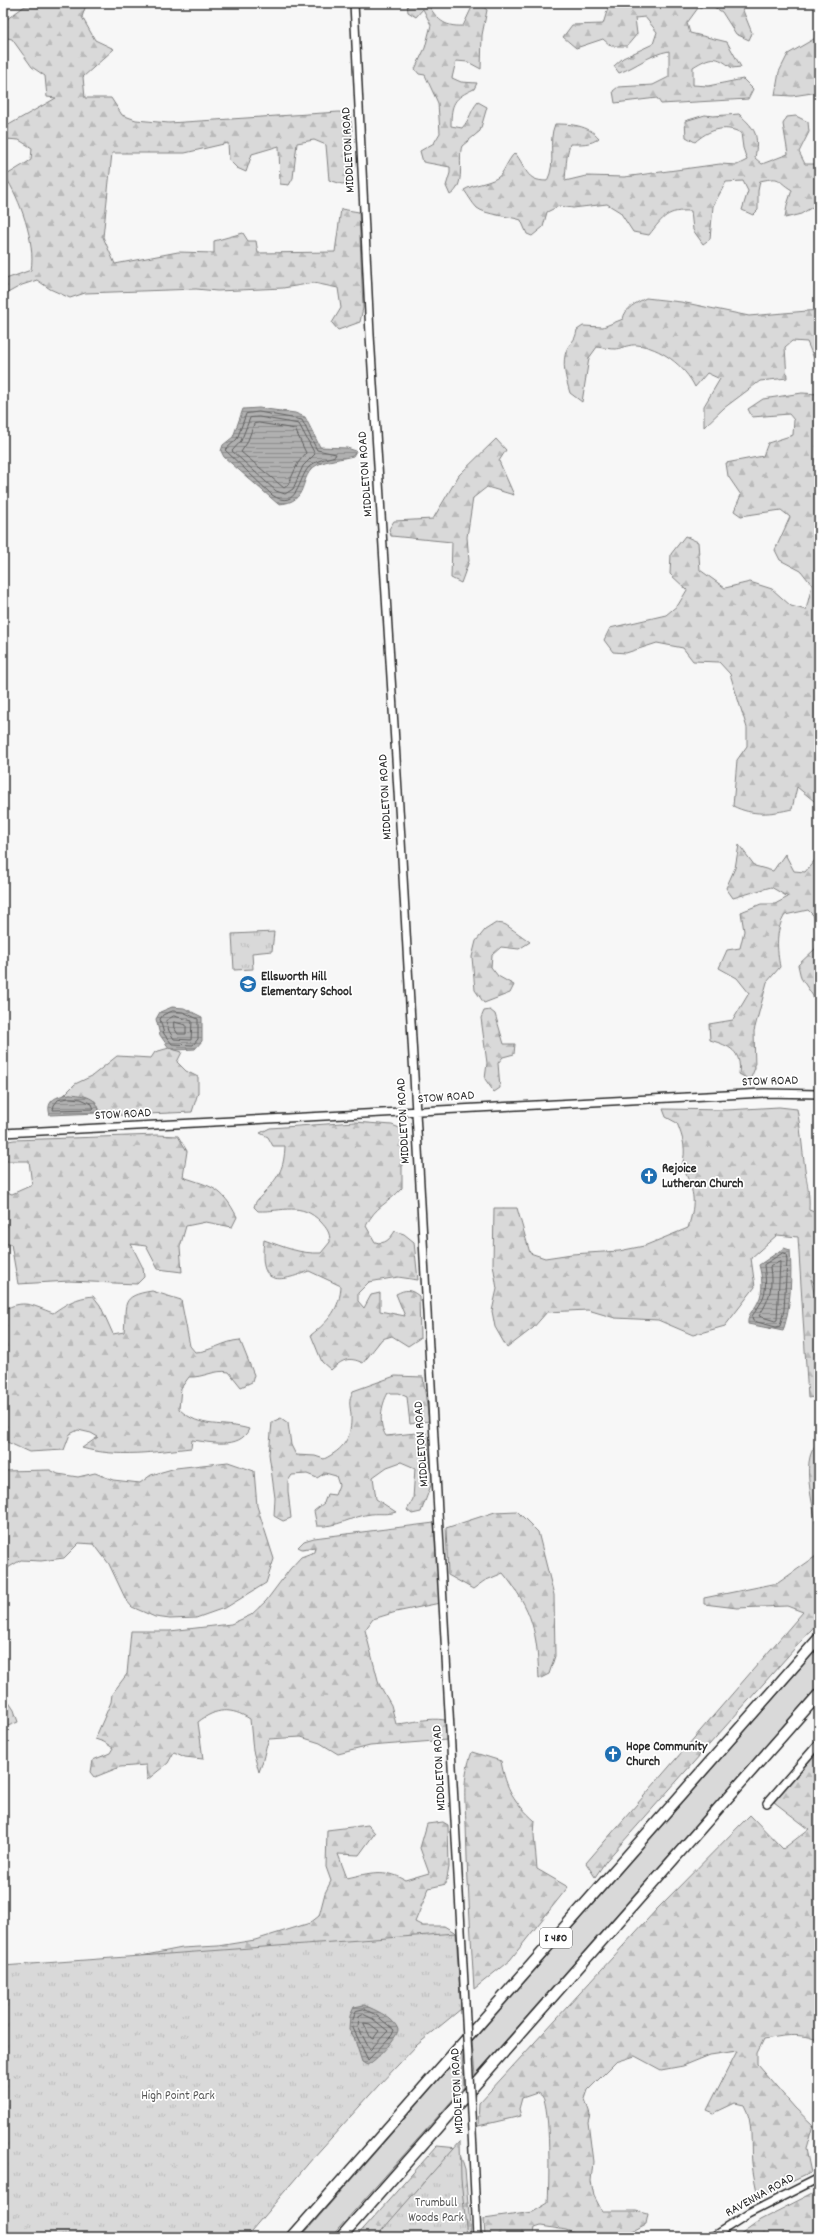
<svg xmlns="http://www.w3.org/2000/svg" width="822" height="2240" font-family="Dekko,sans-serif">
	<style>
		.grass { fill: #d9d9d9; stroke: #828282 }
		.forest { fill: url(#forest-firs); stroke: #828282 }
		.park { fill: url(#park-tufts); stroke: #828282 }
		.water { fill: url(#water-rules); stroke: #7b7b7b }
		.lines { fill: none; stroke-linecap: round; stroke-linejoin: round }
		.shore { stroke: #606060; stroke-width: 1 }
		.minor-casing { stroke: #2b2b2b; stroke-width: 10 }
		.highway-casing { stroke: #2b2b2b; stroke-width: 13 }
		.minor { stroke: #fff; stroke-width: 7 }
		.highway { stroke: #fff; stroke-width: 10 }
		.minor-bridge-casing { stroke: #2b2b2b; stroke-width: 10; stroke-linecap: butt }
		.minor-bridge { stroke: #fff; stroke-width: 7 }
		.labels { text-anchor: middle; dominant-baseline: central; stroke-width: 3.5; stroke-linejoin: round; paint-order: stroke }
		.shield { fill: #fff; stroke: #6b6b6b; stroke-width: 1 }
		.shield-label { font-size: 12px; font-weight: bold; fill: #2b2b2b }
		.street-label { font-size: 13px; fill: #2b2b2b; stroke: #fff }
		.poi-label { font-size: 13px; font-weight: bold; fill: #2b2b2b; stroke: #fff; text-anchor: start }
		.park-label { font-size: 13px; fill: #565656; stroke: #fff }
	</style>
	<defs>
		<pattern id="forest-firs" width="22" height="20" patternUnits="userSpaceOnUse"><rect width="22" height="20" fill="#d9d9d9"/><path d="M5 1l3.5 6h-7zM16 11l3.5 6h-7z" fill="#bababa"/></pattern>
		<pattern id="park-tufts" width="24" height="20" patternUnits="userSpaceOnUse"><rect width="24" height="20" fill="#d9d9d9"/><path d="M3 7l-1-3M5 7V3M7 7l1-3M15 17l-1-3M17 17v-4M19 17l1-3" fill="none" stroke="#bababa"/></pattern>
		<pattern id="water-rules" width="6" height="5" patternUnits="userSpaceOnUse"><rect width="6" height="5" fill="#b0b0b0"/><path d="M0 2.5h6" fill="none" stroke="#8f8f8f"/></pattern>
	</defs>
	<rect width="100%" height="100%" fill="#f7f7f7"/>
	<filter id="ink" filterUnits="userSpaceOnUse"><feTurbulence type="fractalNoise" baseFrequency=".025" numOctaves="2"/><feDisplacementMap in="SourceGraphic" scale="8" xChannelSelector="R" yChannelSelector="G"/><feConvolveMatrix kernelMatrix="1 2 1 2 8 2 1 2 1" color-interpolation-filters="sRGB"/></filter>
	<g filter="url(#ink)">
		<path class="grass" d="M 819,1647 L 819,1685 L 475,2075 L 472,2042 Z
			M 462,2053 L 464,2087 L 331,2237 L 301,2237 Z"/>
		<path class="forest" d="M 29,3 L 95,3 L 86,5 L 82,17 L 95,40 L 114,49 L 83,77 L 85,98 L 111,98 L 122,115 L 136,120 L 169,123 L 339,112 L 350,114 L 352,130 L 350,151 L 353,182 L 342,184 L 329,180 L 326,145 L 314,140 L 297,143 L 293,178 L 289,185 L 280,184 L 279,146 L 252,154 L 246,172 L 237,168 L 229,160 L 228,143 L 185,153 L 112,153 L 103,237 L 115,264 L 178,252 L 214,253 L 214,241 L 243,233 L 248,241 L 256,241 L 258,253 L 335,252 L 341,209 L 359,212 L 363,308 L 360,322 L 338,330 L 332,323 L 341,308 L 338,288 L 314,283 L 283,288 L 217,291 L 196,289 L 85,293 L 70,298 L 50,289 L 37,280 L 22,285 L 4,295 L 3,280 L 31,270 C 36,243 20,199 5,176 L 31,160 L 32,148 L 19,140 L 6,139 L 5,127 L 56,98 L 47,97 L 45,76 L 32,67 L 12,39 L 3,37 L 3,22 Z
			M 407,3 L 427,3 C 437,19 443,27 463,26 L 472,7 L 481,5 L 487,10 L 482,35 L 481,69 L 468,62 L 456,61 L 452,78 L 461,82 L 477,83 L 474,89 C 454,98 451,103 451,126 L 462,128 C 471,118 470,111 478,102 L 487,107 L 480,131 L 462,146 C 457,160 467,185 450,195 L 446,186 L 450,173 L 450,167 L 423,162 L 420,151 L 434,143 L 440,133 L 438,103 L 425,75 L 419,74 L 415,69 L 425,48 L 431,25 L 423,9 L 416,17 L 408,12 Z
			M 606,3 L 740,3 L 752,33 L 749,40 L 736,34 L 722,12 L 711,5 L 698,8 L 687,23 L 690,33 L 727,42 L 741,67 L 732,68 C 716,55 711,56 693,67 L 693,85 L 708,86 L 743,79 L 753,89 L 748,99 L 661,104 L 657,98 L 615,103 L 613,91 L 618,87 L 653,85 L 669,77 L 669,51 C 648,55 638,66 619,73 L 614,66 L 623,58 L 653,44 L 657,32 L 645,17 L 635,18 L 637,34 L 627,46 L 611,46 L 603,39 L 576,48 L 563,37 L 572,25 L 603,24 L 608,8 Z
			M 819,36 L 819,92 L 792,96 L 775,95 L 779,72 L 788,54 Z
			M 739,114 C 756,130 759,134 755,158 L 762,164 L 788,154 L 783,124 L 787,117 L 796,116 L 808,122 L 809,132 L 799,152 L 805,164 L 819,164 L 819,203 L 801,214 L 785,218 L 787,205 L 792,190 C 775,180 783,176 760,181 L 758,191 L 758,210 L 753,215 L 742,210 L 748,191 L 743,181 L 726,182 L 713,206 L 710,239 L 703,244 L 693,230 L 691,211 C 667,210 664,216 649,235 L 633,232 L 620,212 L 607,204 L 573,208 L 559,206 L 547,212 L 543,227 L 532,236 L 527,234 L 521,220 C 509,216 486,215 477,208 C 472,203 468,195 464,190 C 474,184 487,184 497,178 C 504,174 507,160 515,153 C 527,168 525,181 547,181 C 557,162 547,143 555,124 C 571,124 588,125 599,138 C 591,145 580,144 570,144 C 566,156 566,169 565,181 L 586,176 L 624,177 L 720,164 L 737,165 L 747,160 L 743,148 L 741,133 C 725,124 708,130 695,142 L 686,137 L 685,121 L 705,115 L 713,116 Z
			M 646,298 L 681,302 L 749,316 L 819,310 L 819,370 L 807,342 L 792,341 L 785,347 L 787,378 L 760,381 L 724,408 L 704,427 L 704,406 L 720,379 L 707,373 L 695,387 C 685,366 660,347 637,345 C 630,344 622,348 616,349 C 610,349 603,348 597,347 L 589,358 L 582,402 L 570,393 C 566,379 561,363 567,349 C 571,341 575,342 577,330 L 583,326 L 603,327 L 623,319 C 625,308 636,303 646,298 Z
			M 802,393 L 819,394 L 819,805 L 797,787 L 792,809 C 771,814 753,816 733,806 L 737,760 L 747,746 L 747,728 L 730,674 L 719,662 L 693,661 L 683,648 L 657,643 L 626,653 L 613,652 L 604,640 L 610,628 L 666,615 L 678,605 L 687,590 L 670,574 L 671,554 L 685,536 L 698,542 L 700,570 L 725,588 L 750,582 L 772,589 L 791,606 L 806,610 L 812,585 L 801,571 L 780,560 L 775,550 L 790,517 L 781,510 L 741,516 L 734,511 L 741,495 L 728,476 L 726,463 L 763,456 L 768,443 L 793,435 L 794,420 L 789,414 L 752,417 L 748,409 L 763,399 Z
			M 496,439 L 506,450 L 499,461 L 514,495 L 487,487 L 473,498 L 467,537 L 469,561 L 461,583 L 451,578 L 452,542 L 391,536 L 389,529 L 394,521 L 433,519 L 459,475 Z
			M 739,845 L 755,866 L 773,871 L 785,854 L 794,871 L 805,872 L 815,860 L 819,860 L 819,928 L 814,916 L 808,910 L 785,915 C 775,930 777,950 780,967 L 767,982 L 754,1031 L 755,1068 L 750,1080 L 739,1074 C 742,1051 730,1046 710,1040 L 709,1024 L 733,1020 L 749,993 L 737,978 L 719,968 L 727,950 L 740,948 L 744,931 L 741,912 L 761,904 L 775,904 L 788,897 L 771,887 L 733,898 L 726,888 L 735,868 Z
			M 496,923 C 499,924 503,923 506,925 C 509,927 529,941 530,942 L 519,949 L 501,947 L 492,955 L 491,967 L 498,976 L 514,985 L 510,993 L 484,1003 L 475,990 L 472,957 L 476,941 L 485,930 Z
			M 819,942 L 819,1033 L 813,996 L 801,978 L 798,965 L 815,949 Z
			M 490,1010 L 495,1014 L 504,1044 L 515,1044 L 514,1054 L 503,1057 L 498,1063 L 500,1088 L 494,1092 L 485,1079 L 487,1063 L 481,1018 L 484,1011 Z
			M 169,1048 L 182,1052 L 177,1062 L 186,1071 L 198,1077 L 198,1093 L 192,1112 L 103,1116 L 95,1101 L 70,1094 L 64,1095 L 75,1084 L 92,1076 L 117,1056 L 151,1058 L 155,1052 Z
			M 779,1107 L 797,1109 C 801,1129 802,1149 805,1169 C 807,1184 810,1194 809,1210 L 819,1214 L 819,1290 L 811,1279 L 819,1314 L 819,1396 L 808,1398 L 798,1237 L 777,1235 L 751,1258 L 755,1287 L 725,1326 L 693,1335 L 658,1320 L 615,1318 L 588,1310 L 547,1312 L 533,1328 L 507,1348 L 495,1327 L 492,1311 L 497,1289 L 493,1264 L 494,1208 L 517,1208 L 530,1253 L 545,1258 L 572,1254 L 619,1251 L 644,1246 L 688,1228 C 697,1199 694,1192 682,1165 C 687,1150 683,1138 677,1123 L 666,1117 L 663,1109 L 727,1110 Z
			M 355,1122 L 392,1125 L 402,1129 L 402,1188 C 388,1204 375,1206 366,1226 L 375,1242 C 385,1245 390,1239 395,1231 L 404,1234 L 414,1242 L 418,1280 L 398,1277 L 369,1282 L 358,1293 L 358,1301 L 364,1308 L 371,1295 L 380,1293 L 380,1311 L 405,1316 L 396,1294 C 406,1289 410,1289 419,1296 L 420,1338 L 408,1346 L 392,1336 L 382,1339 L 363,1363 C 348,1356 342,1360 331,1370 L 322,1362 L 311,1335 C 329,1321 340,1308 341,1286 L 309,1271 C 273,1285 259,1283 264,1240 C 284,1247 300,1254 321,1253 L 330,1242 C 330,1232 327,1229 321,1222 C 301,1201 283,1212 258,1211 L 254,1207 C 256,1199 260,1198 265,1192 C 280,1175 284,1168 285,1146 L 273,1146 L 268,1137 L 260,1133 L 270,1128 Z
			M 157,1135 L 178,1136 L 187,1151 L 183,1177 C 212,1187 222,1187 237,1217 L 232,1227 L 206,1222 L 186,1226 L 180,1247 L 182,1272 L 158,1269 L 146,1246 L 131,1244 L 143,1268 L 144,1277 L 137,1284 L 69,1281 L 18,1284 L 11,1244 L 3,1244 L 3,1191 L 12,1194 L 32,1185 L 29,1161 L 3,1161 L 3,1142 L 14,1140 Z
			M 152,1291 L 181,1300 L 190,1346 L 195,1352 C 210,1352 224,1341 240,1340 L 254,1375 L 252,1382 L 241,1387 L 229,1372 C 215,1369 203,1378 189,1377 L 181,1388 L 179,1409 C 201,1430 222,1421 249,1429 C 240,1450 209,1442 192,1440 L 191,1448 C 154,1452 118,1458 82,1448 L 98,1437 L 91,1433 L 78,1430 L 70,1434 L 64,1450 L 29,1452 L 5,1441 L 3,1445 L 3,1310 C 25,1299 31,1305 53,1313 C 67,1303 76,1298 93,1296 L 100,1305 L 113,1334 L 124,1332 C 127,1304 119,1296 152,1291 Z
			M 395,1376 L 423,1377 L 429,1421 L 410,1424 L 407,1397 L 398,1393 L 388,1393 C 381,1405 378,1424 386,1436 L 426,1432 L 433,1480 L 421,1512 L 412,1514 L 407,1510 L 413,1499 L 415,1468 L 401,1462 L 387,1467 L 373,1477 L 376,1499 L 396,1512 C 387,1515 381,1513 371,1514 C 352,1516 337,1528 317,1526 L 314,1511 L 324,1503 L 327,1494 L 335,1495 L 339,1485 L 336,1476 L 325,1473 L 317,1478 L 307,1474 L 292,1475 L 288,1481 L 288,1491 L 291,1518 L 283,1521 L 274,1516 L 275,1498 L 269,1454 L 272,1422 L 281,1418 L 288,1423 L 291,1445 L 296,1455 L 315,1456 L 324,1459 C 344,1449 352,1438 351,1415 C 350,1404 348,1401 353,1391 Z
			M 818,1443 L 819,1446 L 819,1539 C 817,1517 797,1460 818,1443 Z
			M 228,1462 L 254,1471 L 257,1506 L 274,1559 L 266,1583 L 227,1607 L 196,1618 L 170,1619 L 155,1617 L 132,1607 L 126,1600 L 109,1564 L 94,1544 L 79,1543 L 64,1558 L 41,1561 L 21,1560 L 6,1569 L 3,1589 L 3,1471 L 50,1470 L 58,1474 L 78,1477 L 95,1473 L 113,1480 L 140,1483 L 151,1475 L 176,1468 Z
			M 517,1511 L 538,1532 L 554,1595 L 555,1656 L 549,1674 L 539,1679 C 537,1632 533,1610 503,1573 L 484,1581 L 473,1589 L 448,1575 L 446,1528 L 495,1512 Z
			M 434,1523 L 440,1603 L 396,1612 L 373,1619 L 365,1630 L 379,1684 L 391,1705 L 396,1724 C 414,1723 427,1717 445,1720 L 447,1740 L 370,1746 L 338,1754 L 320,1743 L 301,1737 L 269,1739 C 264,1750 264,1761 259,1772 L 253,1751 L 250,1719 C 231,1707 216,1708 198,1722 L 203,1759 L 185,1757 L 174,1752 L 168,1763 L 147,1780 L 146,1765 L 120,1767 L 95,1777 L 91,1772 L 93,1760 L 110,1753 L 113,1748 L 104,1742 L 95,1739 L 111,1702 L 112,1694 L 127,1674 L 131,1631 L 170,1631 L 231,1624 L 251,1615 L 266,1601 L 290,1569 L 301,1557 L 314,1552 L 315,1547 L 302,1549 L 298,1547 L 304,1541 L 314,1538 Z
			M 819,1554 L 819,1621 L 606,1861 L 595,1877 L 586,1863 L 803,1612 L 787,1606 L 737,1608 L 704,1604 L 704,1598 L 778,1583 Z
			M 3,1698 L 6,1698 L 14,1710 L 18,1722 L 3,1728 Z
			M 819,1750 L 819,2041 C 800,2032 783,2036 764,2039 L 757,2053 L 757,2064 L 795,2108 L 813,2125 L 806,2149 L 811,2173 L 758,2197 C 756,2186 753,2175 752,2163 C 750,2143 754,2123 744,2105 L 735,2103 L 714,2113 L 707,2110 L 737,2051 L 710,2055 L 683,2066 L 661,2070 L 635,2056 L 616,2062 L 588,2090 L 585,2099 L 590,2114 L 588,2122 L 593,2162 L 591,2181 L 594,2196 L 602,2211 L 637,2211 L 648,2214 L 646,2224 L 631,2232 L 634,2237 L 583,2237 L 566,2230 L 541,2226 L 535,2228 L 533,2237 L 485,2237 L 484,2219 L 533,2212 L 548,2203 C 549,2187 551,2106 542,2096 C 541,2095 539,2094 537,2093 L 522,2098 L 519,2109 L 521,2116 L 478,2126 L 479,2103 L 657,1909 L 750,1815 L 783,1849 L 809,1829 L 774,1802 Z
			M 472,1752 L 501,1761 C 506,1789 514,1802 535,1821 L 534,1835 L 537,1869 L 568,1887 L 510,1960 L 474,1989 C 471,1934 467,1879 466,1824 C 465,1798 462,1778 472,1752 Z
			M 443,1822 L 448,1825 L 449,1867 L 446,1884 L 429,1888 L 415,1922 L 423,1926 L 444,1926 L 456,1933 L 458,1954 L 141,1956 L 182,1948 L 218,1946 L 255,1940 L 310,1923 L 319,1916 L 325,1893 L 331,1881 L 326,1867 L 327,1830 L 368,1825 L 375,1833 L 359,1855 L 338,1854 L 347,1878 C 370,1873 384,1868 405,1880 L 429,1873 L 420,1848 L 427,1824 Z
			M 437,2146 L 458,2148 L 465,2170 L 471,2237 L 356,2237 Z
			M 819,2190 L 819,2237 L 736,2237 L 760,2220 Z"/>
		<path class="park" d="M 274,932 L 272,951 L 252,953 L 253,969 L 234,970 L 232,934 Z
			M 456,1933 L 461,2009 L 417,2045 L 378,2086 L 313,2158 L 246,2237 L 3,2237 L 3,1966 Z
			M 460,2141 L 461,2179 L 467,2237 L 376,2237 Z"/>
		<path class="water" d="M 259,408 L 295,413 L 305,417 L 320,447 L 347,448 L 356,451 L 353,456 C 342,459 327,460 317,465 C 297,476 311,503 278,504 L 224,457 L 221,451 L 223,445 L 233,437 L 243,409 Z
			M 172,1007 L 184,1008 L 202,1017 L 202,1041 L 195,1049 L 176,1050 L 169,1048 L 160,1035 L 156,1019 L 160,1012 Z
			M 70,1094 C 83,1095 99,1097 99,1113 L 50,1115 C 45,1100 57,1096 70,1094 Z
			M 784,1248 L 790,1250 C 792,1275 791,1307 783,1331 L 748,1324 C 747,1313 754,1311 758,1302 C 764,1291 762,1276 759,1265 Z
			M 364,2005 C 375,2010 395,2018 398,2030 C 397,2038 375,2062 367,2065 L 362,2062 L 354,2037 L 349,2030 L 350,2016 L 354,2007 Z"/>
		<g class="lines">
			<path class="shore" d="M 259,412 L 302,420 L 317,450 L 336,454 L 335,456 C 326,459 316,460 309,467 C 298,478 298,512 272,495 L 225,450 L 237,439 L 246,414 Z
				M 259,417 L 299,424 L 315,454 L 303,466 L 293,489 L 285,494 L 276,491 L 232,451 L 241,441 L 250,418 Z
				M 259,423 L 295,429 L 306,453 L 298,463 L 288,485 L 284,488 L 241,452 L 247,443 L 254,424 Z
				M 173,1011 L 183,1012 L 198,1019 L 198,1039 L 193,1045 L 172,1044 L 164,1034 L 160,1019 L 163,1015 Z
				M 174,1016 L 192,1021 L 191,1040 L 174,1039 L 169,1031 L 166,1021 Z
				M 174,1022 L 186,1025 L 186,1034 L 178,1034 L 174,1028 Z
				M 70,1098 L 81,1099 L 92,1104 L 94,1109 L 53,1110 L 54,1105 L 58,1100 Z
				M 783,1253 L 786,1254 L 787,1260 L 784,1310 L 780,1326 L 776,1327 L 753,1321 L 752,1316 C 767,1296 767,1289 764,1265 Z
				M 780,1262 L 777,1320 L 775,1321 L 759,1316 C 770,1298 773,1289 770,1267 Z
				M 364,2009 L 376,2015 L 394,2030 L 392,2035 L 368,2060 L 353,2028 L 352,2022 L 356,2011 Z
				M 363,2014 L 373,2019 L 388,2031 L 370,2050 L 358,2027 L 359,2016 Z
				M 364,2023 L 370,2024 L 379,2031 L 373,2039 L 371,2038 Z"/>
			<g class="minor-casing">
				<path id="minor" d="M 354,3 L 370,335 L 401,840 L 465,2002
					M 3,1133 L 764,1093 L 819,1094
					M 767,1803 L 819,1743
					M 472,2131 L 477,2237
					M 712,2237 L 748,2214 L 819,2178"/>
			</g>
			<g class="highway-casing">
				<path id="highway" d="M 292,2237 L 819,1638
					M 341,2237 L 819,1694"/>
			</g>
			<use href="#minor" class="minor"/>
			<use href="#highway" class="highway"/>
			<g class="minor-bridge-casing">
				<path id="minor-bridge" d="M 465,2002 L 472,2131"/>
			</g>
			<use href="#minor-bridge" class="minor-bridge"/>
		</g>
	</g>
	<defs>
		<g id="school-disc" transform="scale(0.9)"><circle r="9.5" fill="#1f6fb2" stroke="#fff"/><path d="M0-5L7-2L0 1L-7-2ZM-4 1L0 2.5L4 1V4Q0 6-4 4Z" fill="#fff"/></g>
		<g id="church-disc" transform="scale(0.9)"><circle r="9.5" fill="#1f6fb2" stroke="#fff"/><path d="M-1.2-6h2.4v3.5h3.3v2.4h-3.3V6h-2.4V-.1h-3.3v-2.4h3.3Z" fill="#fff"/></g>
	</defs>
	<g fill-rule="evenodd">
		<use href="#school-disc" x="248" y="984"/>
		<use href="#church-disc" x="649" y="1176"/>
		<use href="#church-disc" x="613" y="1754"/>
	</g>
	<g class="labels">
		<rect class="shield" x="540" y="1928" width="32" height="20" rx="3"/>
		<g class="shield-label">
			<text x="556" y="1938">I 480</text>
		</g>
		<g class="street-label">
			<text transform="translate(349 150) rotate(-93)">MIDDLETON ROAD</text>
			<text transform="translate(366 474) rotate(-94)">MIDDLETON ROAD</text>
			<text transform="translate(386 797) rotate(-93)">MIDDLETON ROAD</text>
			<text transform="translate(770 1082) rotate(-2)">STOW ROAD</text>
			<text transform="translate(446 1098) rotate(-4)">STOW ROAD</text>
			<text transform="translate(123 1115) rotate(-3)">STOW ROAD</text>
			<text transform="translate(404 1121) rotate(-93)">MIDDLETON ROAD</text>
			<text transform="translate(422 1444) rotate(-94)">MIDDLETON ROAD</text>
			<text transform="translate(440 1768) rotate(-93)">MIDDLETON ROAD</text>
			<text transform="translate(458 2091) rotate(-93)">MIDDLETON ROAD</text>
			<text transform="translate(760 2196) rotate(-29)">RAVENNA ROAD</text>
		</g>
		<g class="poi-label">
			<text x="261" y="977">Ellsworth Hill<tspan x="261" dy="15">Elementary School</tspan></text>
			<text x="662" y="1169">Rejoice<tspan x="662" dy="15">Lutheran Church</tspan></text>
			<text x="626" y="1747">Hope Community<tspan x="626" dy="15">Church</tspan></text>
		</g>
		<g class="park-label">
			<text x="178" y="2096">High Point Park</text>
			<text x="436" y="2203">Trumbull<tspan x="436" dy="15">Woods Park</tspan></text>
		</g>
	</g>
	<rect width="822" height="2240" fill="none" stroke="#fff" stroke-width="16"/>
	<rect x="8" y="8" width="806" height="2224" fill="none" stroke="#2b2b2b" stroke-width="1.5" filter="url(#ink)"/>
</svg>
